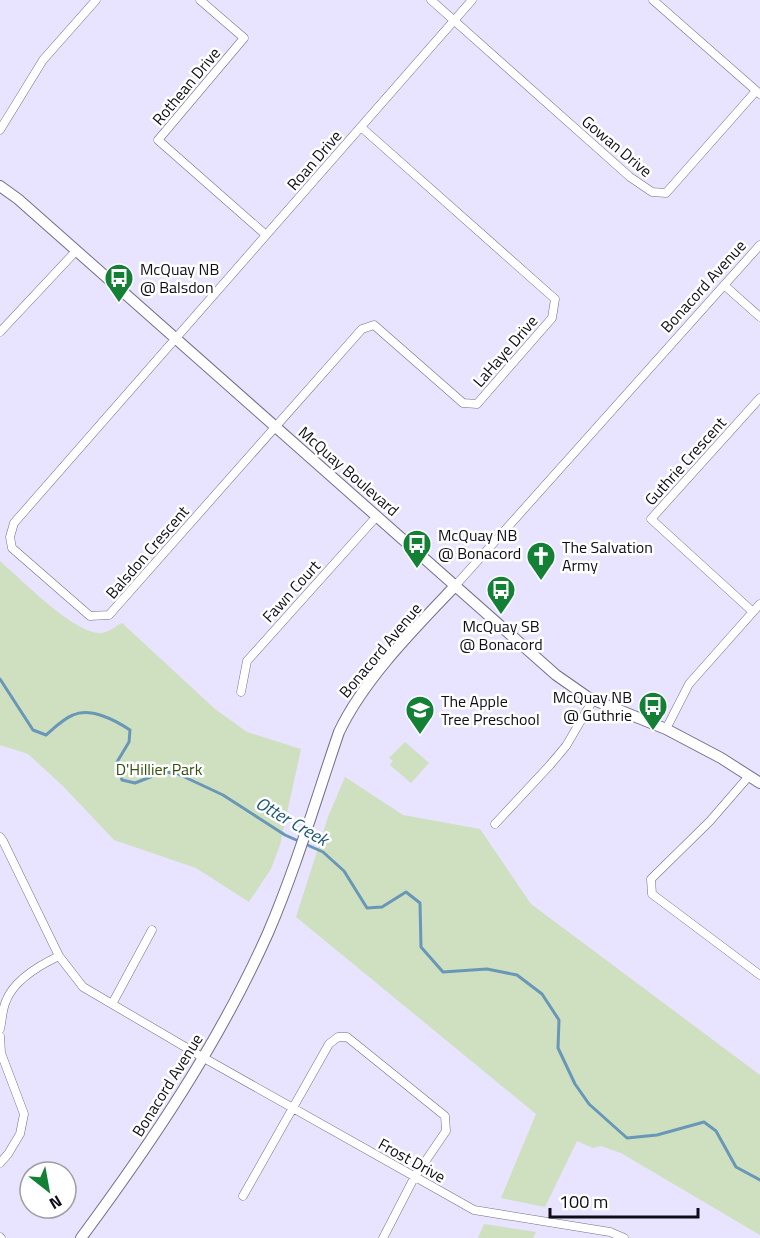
<svg xmlns="http://www.w3.org/2000/svg" width="760" height="1238" font-family="'Titillium Web',sans-serif">
	<style>
		.green { fill: #cee0c0 }
		.lines { fill: none; stroke-linecap: round; stroke-linejoin: round }
		.stream { stroke: #6897b7; stroke-width: 3 }
		.street-casing { stroke: #746e8b; stroke-width: 9 }
		.secondary-casing { stroke: #746e8b; stroke-width: 12 }
		.street { stroke: #fff; stroke-width: 8 }
		.secondary { stroke: #fff; stroke-width: 10 }
		.labels { text-anchor: middle; dominant-baseline: central; stroke-width: 5; stroke-linejoin: round; paint-order: stroke }
		.street-label { font-size: 16px; fill: #100d18; stroke: #fff }
		.poi-label { font-size: 16px; fill: #100d18; stroke: #fff; text-anchor: start }
		.park-label { font-size: 16px; fill: #33520d; stroke: #fff }
		.water-label { font-size: 18px; font-style: italic; fill: #1d5678; stroke: #fff }
	</style>
	<rect width="100%" height="100%" fill="#e8e3fe"/>
	<path class="green" d="M 0,561 C 21,579 74,634 101,633 C 107,633 116,626 122,623 L 215,709 L 247,732 L 301,749 L 280,845 L 271,869 L 249,902 L 196,868 L 114,840 L 62,785 L 28,754 L 0,745 Z
		M 405,742 L 429,763 L 411,783 L 390,765 L 393,761 L 389,758 Z
		M 345,777 L 403,815 L 480,829 L 531,904 L 760,1075 L 760,1235 L 621,1153 L 601,1146 L 593,1148 L 577,1141 L 545,1207 L 501,1198 L 536,1114 L 296,917 L 328,817 Z
		M 484,1224 L 536,1232 L 533,1238 L 478,1238 Z"/>
	<g class="lines">
		<path class="stream" d="M 0,679 L 33,730 L 46,735 C 54,728 63,719 73,715 C 90,707 115,720 130,730 L 129,742 L 117,762 L 122,780 L 135,783 L 163,772 L 176,773 L 223,795 L 285,835 L 323,852 L 344,871 L 367,908 L 382,907 L 406,892 L 420,903 L 421,947 L 443,972 L 487,969 L 517,975 L 542,994 L 559,1020 L 558,1048 L 575,1084 L 589,1104 L 627,1138 L 657,1135 L 704,1122 L 716,1131 L 736,1167 L 760,1180"/>
		<g class="street-casing">
			<path id="street" d="M 200,0 L 244,38 L 158,140 L 266,235
				M 431,0 L 630,177 L 652,192 L 666,193 L 756,91
				M 653,0 L 760,94
				M 361,127 L 555,299 L 552,318 L 477,404 L 463,403 L 374,325 L 362,329 L 109,615 L 90,616 L 12,548 L 10,537 L 14,523 L 472,0
				M 0,130 L 43,60 L 96,0
				M 724,285 L 760,317
				M 0,332 L 76,251
				M 455,586 L 760,245
				M 753,612 L 651,519 L 760,398
				M 241,692 L 247,661 L 377,516
				M 666,729 L 689,684 L 760,604
				M 749,776 L 710,821 L 651,879 L 652,894 L 760,975
				M 495,824 L 550,765 L 566,746 L 593,700
				M 0,837 L 3,841 L 59,956 L 83,987 L 204,1058 L 474,1210 L 610,1232 L 624,1238
				M 112,1004 L 152,930
				M 0,1029 C 2,1021 2,1010 6,1001 C 14,980 40,965 59,956
				M 0,1036 L 1,1053 L 24,1114 L 20,1134 L 8,1154 L 0,1163
				M 243,1196 L 329,1044 L 338,1037 L 347,1037 L 445,1116 L 446,1131 L 414,1178 L 383,1238
				M 0,1237 L 1,1238"/>
		</g>
		<g class="secondary-casing">
			<path id="secondary" d="M 0,186 L 18,199 L 556,675 L 589,698 L 666,729 L 721,758 L 760,783
				M 81,1238 C 152,1142 219,1043 268,933 C 296,868 316,799 339,732 C 364,679 415,628 455,586"/>
		</g>
		<use href="#street" class="street"/>
		<use href="#secondary" class="secondary"/>
	</g>
	<defs>
		<g id="bus-pin" transform="scale(1.5)"><path d="M0 17L-7.5 6A9.5 9.5 0 1 1 7.5 6Z" fill="#148036" stroke="#fff"/><path d="M-5-6H5V4H4V6H2V4H-2V6H-4V4H-5ZM-3.5-4V0h7V-4ZM-3.5 1.2v1.5H-2V1.2ZM2 1.2v1.5H3.5V1.2Z" fill="#fff"/></g>
		<g id="church-pin" transform="scale(1.5)"><path d="M0 17L-7.5 6A9.5 9.5 0 1 1 7.5 6Z" fill="#148036" stroke="#fff"/><path d="M-1.2-6h2.4v3.5h3.3v2.4h-3.3V6h-2.4V-.1h-3.3v-2.4h3.3Z" fill="#fff"/></g>
		<g id="school-pin" transform="scale(1.5)"><path d="M0 17L-7.5 6A9.5 9.5 0 1 1 7.5 6Z" fill="#148036" stroke="#fff"/><path d="M0-5L7-2L0 1L-7-2ZM-4 1L0 2.5L4 1V4Q0 6-4 4Z" fill="#fff"/></g>
	</defs>
	<g fill-rule="evenodd">
		<use href="#bus-pin" x="119" y="278"/>
		<use href="#bus-pin" x="417" y="544"/>
		<use href="#church-pin" x="541" y="556"/>
		<use href="#bus-pin" x="501" y="590"/>
		<use href="#bus-pin" x="653" y="706"/>
		<use href="#school-pin" x="420" y="710"/>
	</g>
	<g class="labels">
		<g class="street-label">
			<text transform="translate(186 86) rotate(-50)">Rothean Drive</text>
			<text transform="translate(617 146) rotate(40)">Gowan Drive</text>
			<text transform="translate(314 160) rotate(-49)">Roan Drive</text>
			<text transform="translate(703 286) rotate(-48)">Bonacord Avenue</text>
			<text transform="translate(505 351) rotate(-49)">LaHaye Drive</text>
			<text transform="translate(685 461) rotate(-48)">Guthrie Crescent</text>
			<text transform="translate(349 471) rotate(41)">McQuay Boulevard</text>
			<text transform="translate(147 552) rotate(-49)">Balsdon Crescent</text>
			<text transform="translate(291 591) rotate(-48)">Fawn Court</text>
			<text transform="translate(380 650) rotate(-50)">Bonacord Avenue</text>
			<text transform="translate(167 1085) rotate(-58)">Bonacord Avenue</text>
			<text transform="translate(412 1160) rotate(29)">Frost Drive</text>
		</g>
		<g class="poi-label">
			<text x="140" y="269">McQuay NB<tspan x="140" dy="18">@ Balsdon</tspan></text>
			<text x="438" y="535">McQuay NB<tspan x="438" dy="18">@ Bonacord</tspan></text>
			<text x="562" y="547">The Salvation<tspan x="562" dy="18">Army</tspan></text>
			<text x="501" y="626" text-anchor="middle">McQuay SB<tspan x="501" dy="18">@ Bonacord</tspan></text>
			<text x="632" y="697" text-anchor="end">McQuay NB<tspan x="632" dy="18">@ Guthrie</tspan></text>
			<text x="441" y="701">The Apple<tspan x="441" dy="18">Tree Preschool</tspan></text>
		</g>
		<g class="park-label">
			<text x="159" y="769">D'Hillier Park</text>
		</g>
		<g class="water-label">
			<text transform="translate(292 821) rotate(30)">Otter Creek</text>
		</g>
	</g>
	<g transform="translate(48 1190) rotate(149)"><circle r="28" fill="#ffffff" stroke="#9f9ea3" stroke-width="1.5"/>
	<path d="M0-4.5L10 22L0 15L-10 22Z" fill="#148036"/>
	<text y="-9" font-size="16" font-weight="bold" text-anchor="middle" fill="#100d18">N</text>
	</g>
	<path d="M550 1208v9h148v-9" fill="none" stroke="#100d18" stroke-width="3"/>
	<text x="559" y="1208" font-size="18" fill="#100d18" stroke="#ffffff" stroke-width="4.5" paint-order="stroke">100 m</text>
</svg>
